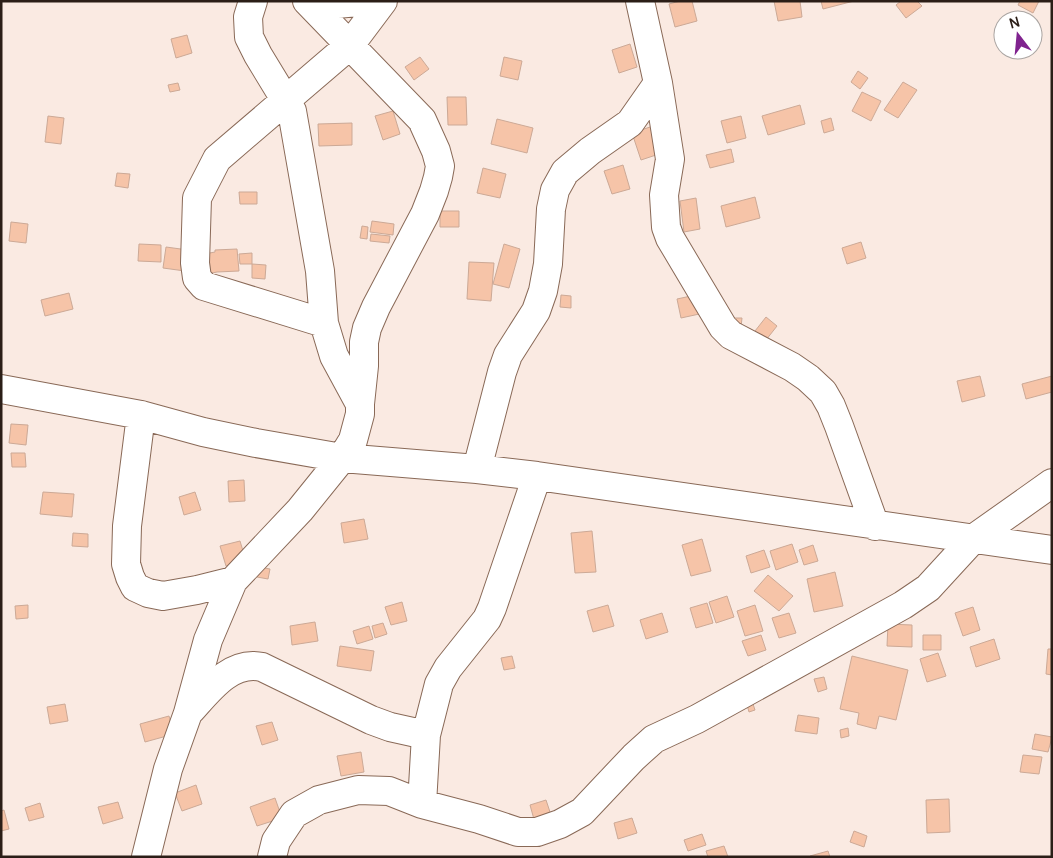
<svg xmlns="http://www.w3.org/2000/svg" width="1053" height="858" font-family="Manrope,sans-serif">
	<style>
		.building { fill: #f6c4a8; stroke: #cca996 }
		.lines { fill: none; stroke-linecap: round; stroke-linejoin: round }
		.street-casing { stroke: #896957; stroke-width: 30 }
		.street { stroke: #fff; stroke-width: 28 }
	</style>
	<rect width="100%" height="100%" fill="#faeae2"/>
	<path class="building" d="M 680,1 L 692,1 L 697,21 L 675,27 L 669,4 Z
		M 774,1 L 800,1 L 802,17 L 778,21 Z
		M 821,1 L 854,1 L 823,9 Z
		M 901,1 L 917,1 L 922,6 L 906,18 L 896,5 Z
		M 1020,1 L 1039,1 L 1033,13 L 1018,5 Z
		M 187,35 L 192,53 L 176,58 L 171,39 Z
		M 630,44 L 637,67 L 619,73 L 612,50 Z
		M 420,57 L 429,69 L 414,80 L 405,67 Z
		M 504,57 L 522,61 L 518,80 L 500,76 Z
		M 858,71 L 868,78 L 860,89 L 851,82 Z
		M 903,82 L 917,90 L 898,118 L 884,110 Z
		M 178,83 L 180,90 L 170,92 L 168,85 Z
		M 862,92 L 881,101 L 871,121 L 852,111 Z
		M 447,97 L 466,97 L 467,125 L 448,125 Z
		M 800,105 L 805,124 L 768,135 L 762,116 Z
		M 393,111 L 400,134 L 383,140 L 375,116 Z
		M 48,116 L 64,118 L 61,144 L 45,142 Z
		M 741,116 L 746,138 L 727,143 L 721,121 Z
		M 831,118 L 834,130 L 824,133 L 821,121 Z
		M 497,119 L 533,128 L 527,153 L 491,144 Z
		M 352,123 L 352,145 L 319,146 L 318,124 Z
		M 650,127 L 659,154 L 641,160 L 632,133 Z
		M 731,149 L 734,162 L 710,168 L 706,155 Z
		M 623,165 L 630,189 L 612,194 L 604,171 Z
		M 483,168 L 506,174 L 500,198 L 477,193 Z
		M 117,173 L 130,174 L 128,188 L 115,186 Z
		M 239,192 L 257,192 L 257,204 L 240,204 Z
		M 755,197 L 760,218 L 726,227 L 721,206 Z
		M 696,198 L 700,229 L 684,232 L 680,201 Z
		M 440,211 L 459,211 L 459,227 L 440,227 Z
		M 372,221 L 394,224 L 393,235 L 370,232 Z
		M 11,222 L 28,224 L 26,243 L 9,241 Z
		M 362,226 L 368,227 L 367,239 L 360,238 Z
		M 371,234 L 390,236 L 389,243 L 370,241 Z
		M 861,242 L 866,258 L 847,264 L 842,248 Z
		M 139,244 L 161,245 L 161,262 L 138,261 Z
		M 504,244 L 520,249 L 509,288 L 493,284 Z
		M 166,247 L 188,250 L 185,271 L 163,268 Z
		M 237,249 L 239,271 L 217,272 L 203,275 L 199,255 L 215,252 L 215,250 Z
		M 252,253 L 252,264 L 240,264 L 239,254 Z
		M 469,262 L 494,263 L 491,301 L 467,299 Z
		M 252,264 L 266,265 L 265,279 L 252,278 Z
		M 69,293 L 73,309 L 45,316 L 41,300 Z
		M 700,294 L 704,313 L 681,318 L 677,299 Z
		M 561,295 L 571,296 L 571,308 L 560,307 Z
		M 766,317 L 777,326 L 766,340 L 755,331 Z
		M 730,318 L 742,318 L 741,327 Z
		M 980,376 L 985,396 L 962,402 L 957,381 Z
		M 1052,376 L 1052,392 L 1026,399 L 1022,384 Z
		M 11,424 L 28,425 L 26,445 L 9,443 Z
		M 11,453 L 25,453 L 26,467 L 12,467 Z
		M 244,480 L 245,501 L 229,502 L 228,481 Z
		M 43,492 L 74,494 L 72,517 L 40,514 Z
		M 195,492 L 201,510 L 184,515 L 179,497 Z
		M 364,519 L 368,539 L 344,543 L 341,523 Z
		M 592,531 L 596,572 L 575,573 L 571,533 Z
		M 73,533 L 88,534 L 88,547 L 72,546 Z
		M 702,539 L 711,571 L 691,576 L 682,545 Z
		M 240,541 L 246,561 L 226,566 L 220,546 Z
		M 792,544 L 798,562 L 776,570 L 770,551 Z
		M 813,545 L 818,561 L 804,565 L 799,550 Z
		M 764,550 L 770,567 L 751,573 L 746,556 Z
		M 259,567 L 270,569 L 268,579 L 257,577 Z
		M 835,572 L 843,606 L 814,612 L 807,579 Z
		M 768,575 L 793,596 L 779,611 L 754,591 Z
		M 727,596 L 734,617 L 716,623 L 709,602 Z
		M 402,602 L 407,621 L 391,625 L 385,607 Z
		M 707,603 L 713,623 L 696,628 L 690,608 Z
		M 28,605 L 28,618 L 16,619 L 15,606 Z
		M 608,605 L 614,626 L 593,632 L 587,611 Z
		M 755,605 L 763,631 L 745,636 L 737,611 Z
		M 973,607 L 980,630 L 963,636 L 955,613 Z
		M 662,613 L 668,632 L 646,639 L 640,620 Z
		M 789,613 L 796,633 L 779,638 L 772,618 Z
		M 315,622 L 318,641 L 292,645 L 290,626 Z
		M 383,623 L 387,634 L 375,638 L 372,626 Z
		M 888,624 L 912,625 L 912,647 L 887,646 Z
		M 369,626 L 373,639 L 357,644 L 353,631 Z
		M 761,635 L 766,650 L 748,656 L 742,641 Z
		M 923,635 L 941,635 L 941,650 L 923,650 Z
		M 994,639 L 1000,659 L 976,667 L 970,647 Z
		M 340,646 L 374,651 L 371,671 L 337,666 Z
		M 1048,649 L 1052,649 L 1052,675 L 1046,674 Z
		M 938,653 L 946,676 L 927,682 L 920,659 Z
		M 512,656 L 515,668 L 504,670 L 501,658 Z
		M 852,656 L 908,670 L 896,720 L 879,716 L 876,729 L 857,724 L 859,713 L 840,709 Z
		M 824,677 L 827,689 L 818,692 L 814,679 Z
		M 65,704 L 68,721 L 50,724 L 47,707 Z
		M 753,704 L 755,710 L 749,712 L 747,705 Z
		M 798,715 L 819,718 L 817,734 L 795,731 Z
		M 169,716 L 174,734 L 145,742 L 140,724 Z
		M 272,722 L 278,740 L 262,745 L 256,726 Z
		M 848,728 L 849,736 L 841,738 L 840,730 Z
		M 1035,734 L 1052,737 L 1048,752 L 1032,749 Z
		M 361,752 L 364,772 L 341,776 L 337,756 Z
		M 1023,755 L 1042,757 L 1039,774 L 1020,772 Z
		M 196,785 L 202,804 L 182,811 L 175,793 Z
		M 275,798 L 282,818 L 257,826 L 250,807 Z
		M 949,799 L 950,832 L 927,833 L 926,800 Z
		M 546,800 L 552,818 L 535,823 L 530,805 Z
		M 118,802 L 123,818 L 103,824 L 98,807 Z
		M 40,803 L 44,817 L 29,821 L 25,808 Z
		M 4,810 L 9,829 L 1,831 L 1,811 Z
		M 632,818 L 637,833 L 618,839 L 614,823 Z
		M 854,831 L 867,836 L 864,847 L 850,842 Z
		M 702,834 L 706,845 L 688,851 L 684,840 Z
		M 724,846 L 728,857 L 708,857 L 706,851 Z
		M 828,851 L 830,857 L 811,857 L 810,856 Z"/>
	<g class="lines">
		<g class="street-casing">
			<path id="street" d="M 307,1 L 422,120 L 436,151 L 440,166 L 438,177 L 434,191 L 425,214 L 376,307 L 367,328 L 364,342 L 364,366 L 360,404
				M 315,1 C 331,6 349,3 365,1
				M 640,1 L 658,83 L 670,159 L 664,195 L 666,227 L 670,238 L 723,327 L 731,335 L 792,367 L 808,378 L 823,392 L 831,406 L 839,426 L 875,526
				M 324,323 L 204,286 L 197,278 L 195,263 L 197,198 L 217,159 L 350,45 L 383,1
				M 1,389 L 141,415 L 203,432 L 256,443 L 342,458 L 477,469 L 537,476 L 1052,550
				M 141,415 L 127,526 L 126,564 L 130,577 L 135,587 L 148,593 L 163,596 L 197,590 L 233,581
				M 477,469 L 502,372 L 508,355 L 536,311 L 543,291 L 548,264 L 551,209 L 555,190 L 565,172 L 590,151 L 630,123 L 658,83
				M 191,710 C 209,690 231,660 262,667 L 371,720 L 390,727 L 426,735
				M 422,804 L 426,735 L 439,684 L 448,668 L 487,619 L 492,608 L 537,476
				M 146,857 L 168,769 L 188,713 L 208,640 L 233,581 L 300,510 L 342,458 L 353,440 L 360,414 L 360,404 L 334,356 L 324,323 L 320,271 L 292,111 L 258,55 L 249,37 L 248,17 L 253,1
				M 272,857 L 276,841 L 294,814 L 319,800 L 358,790 L 389,791 L 422,804 L 479,819 L 518,832 L 537,832 L 560,824 L 582,812 L 634,757 L 654,739 L 697,719 L 903,605 L 928,588 L 973,539 L 1052,483"/>
		</g>
		<use href="#street" class="street"/>
	</g>
	<rect width="1053" height="858" fill="none" stroke="#2b1e17" stroke-width="5"/>
	<g transform="translate(1018 35) rotate(344)"><circle r="24" fill="#ffffff" stroke="#aaa5a2"/>
	<path d="M0-4L9 19L0 12L-9 19Z" fill="#80238f"/>
	<text y="-8" font-size="14" font-weight="bold" text-anchor="middle" fill="#2b1e17">N</text>
	</g>
</svg>
